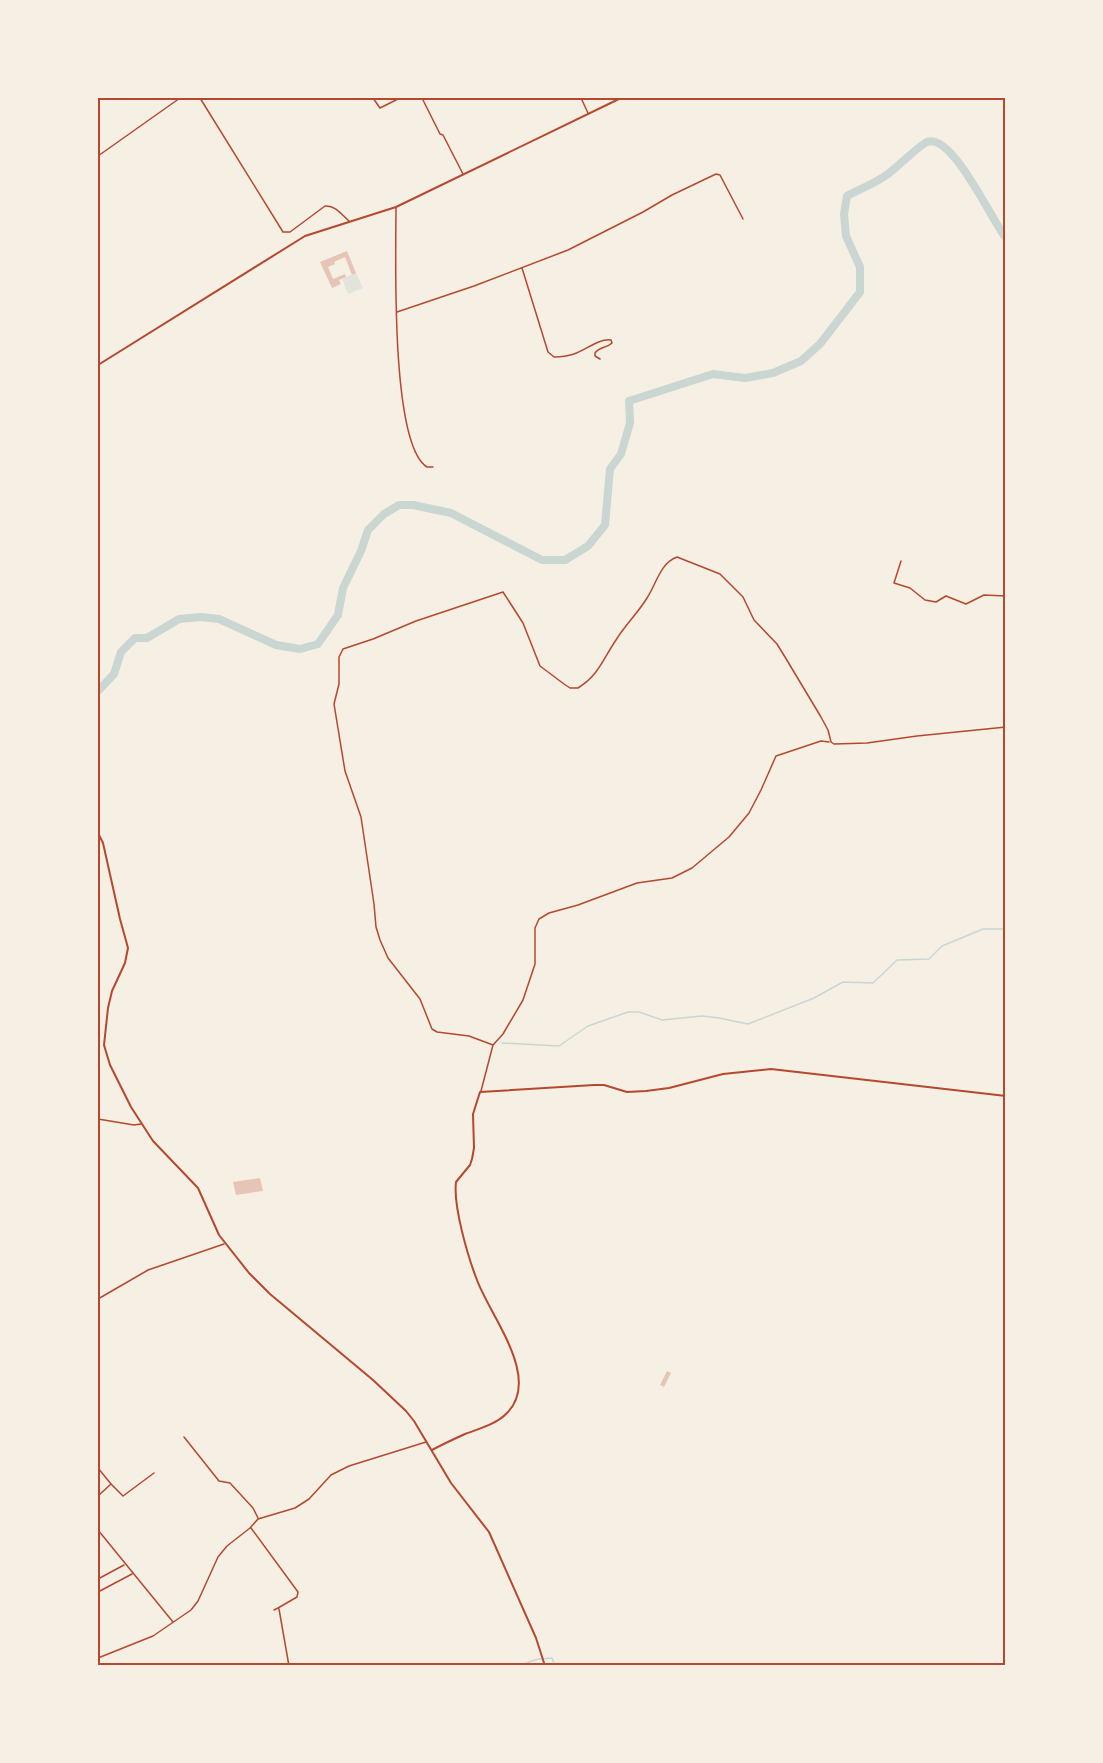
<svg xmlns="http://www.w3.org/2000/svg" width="1103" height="1763" font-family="'Roboto Condensed',sans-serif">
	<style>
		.green { fill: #e2e4dc }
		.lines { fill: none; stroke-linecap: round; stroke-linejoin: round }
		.stream { stroke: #c9d6d2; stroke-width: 1.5 }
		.river { stroke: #c9d6d2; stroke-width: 8 }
		.building { fill: #e6c5b7 }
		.minor { stroke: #b5482f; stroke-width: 1.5 }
		.tertiary { stroke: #b5482f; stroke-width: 2 }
		.neatline { fill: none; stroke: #b5482f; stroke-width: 2 }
	</style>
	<rect width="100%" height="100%" fill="#f6efe4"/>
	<path class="green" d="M 356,273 L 363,288 L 348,294 L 342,279 Z"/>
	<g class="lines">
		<path class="stream" d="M 502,1043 L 559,1046 L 588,1026 L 628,1012 L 639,1012 L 662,1020 L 702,1016 L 719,1018 L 748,1024 L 814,998 L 843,982 L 873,983 L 897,960 L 929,959 L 942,946 L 983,929 L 1006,929
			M 518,1666 L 538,1659 L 552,1658 L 555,1666"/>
		<path class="river" d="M 98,691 L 114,674 L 121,652 L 135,638 L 147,638 L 179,619 L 201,617 L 219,619 L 276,645 L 300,649 L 318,644 L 338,615 L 343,588 L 361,551 L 368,530 L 384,514 L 399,505 L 413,505 L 451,513 L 542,560 L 565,560 L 588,546 L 605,525 L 610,469 L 621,454 L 630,423 L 629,401 L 713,374 L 745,378 L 773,373 L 801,361 L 820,344 L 860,292 L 860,267 L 846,236 L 844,214 L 847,196 C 860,189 876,183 888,174 C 896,168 921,144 927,142 C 952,132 992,221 1006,238"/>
	</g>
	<path class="building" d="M 347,251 L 356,273 L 352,275 L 345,257 L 334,262 L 335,264 L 328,267 L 333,279 L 345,274 L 346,277 L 339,280 L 341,284 L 332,288 L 320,262 Z
		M 260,1178 L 263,1191 L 236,1195 L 233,1182 Z
		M 667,1371 L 671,1373 L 664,1387 L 660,1385 Z"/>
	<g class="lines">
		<path class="minor" d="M 200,98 L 283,232 L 290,232 L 325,206 C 335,205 342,215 349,221
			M 373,98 L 380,108 L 400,98
			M 581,98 L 588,113
			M 423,100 L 440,134 L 443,135 L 463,174
			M 98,156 L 180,98
			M 396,208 C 396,253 390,444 427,467 L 433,467
			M 522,268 L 548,352 L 554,357 C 561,357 568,356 574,354 C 586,350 599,338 611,340 L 612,343 C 607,348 599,347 595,353 L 595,356 L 600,359
			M 397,312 L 474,286 L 568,250 L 643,212 L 672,195 L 716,174 L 720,175 L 743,219
			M 901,561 L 894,583 L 910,588 L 925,600 L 936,602 L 946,596 L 966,604 L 984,595 L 1006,596
			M 493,1045 L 469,1036 L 437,1032 L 432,1029 L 420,999 L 388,958 L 380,940 L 376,927 L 374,904 L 361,817 L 345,771 L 334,704 L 339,684 L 339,657 L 343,649 L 373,639 L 416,621 L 503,592 L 523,623 L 540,666 L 564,684 L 570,688 L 578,688 C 599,675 603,659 616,640 C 625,625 638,613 647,598 C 656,585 660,563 677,557 L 720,574 L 743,597 L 754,620 L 777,644 L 785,657 L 821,717 L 828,730 L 831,742 L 834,744 L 867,743 L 917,736 L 1006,727
			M 481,1091 L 493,1045 L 503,1034 L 523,1000 L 535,964 L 535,928 L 539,919 L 549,913 L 578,905 L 637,883 L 672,878 L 692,868 L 729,837 L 749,813 L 761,790 L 776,756 L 821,741 L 829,742
			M 98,1119 L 134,1125 L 141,1124
			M 98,1299 L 148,1270 L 224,1244
			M 184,1437 L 219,1481 L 230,1483 L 253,1508 L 258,1518
			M 98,1468 L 111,1484 L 98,1496
			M 111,1484 L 123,1496 L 154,1473
			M 251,1528 L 298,1592 L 297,1597 L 278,1608 L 274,1610
			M 98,1530 L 173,1622
			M 98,1579 L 124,1565
			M 98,1592 L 132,1574
			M 279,1609 L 289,1666
			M 98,1658 L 153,1636 L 191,1610 L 198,1601 L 218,1557 L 227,1546 L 250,1528 L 258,1519 L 295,1508 L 309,1499 L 331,1475 L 349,1466 L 426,1442"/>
		<path class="tertiary" d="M 98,365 L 305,236 L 396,207 L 621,98
			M 98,833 L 103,843 L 120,919 L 128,948 L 125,963 L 112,991 L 108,1008 L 104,1045 L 110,1065 L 131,1107 L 153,1141 L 198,1188 L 219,1235 L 249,1273 L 270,1294 L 373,1380 L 406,1411 L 414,1421 L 451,1483 L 489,1532 L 536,1638 L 545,1666
			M 432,1450 C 443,1444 454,1439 465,1434 C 479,1429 496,1424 506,1414 C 543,1379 490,1316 477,1280 C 468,1257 453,1206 456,1182 L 470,1165 L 472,1159 L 474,1148 L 473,1114 L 480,1092 L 594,1085 L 604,1085 L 627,1092 L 646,1091 L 669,1088 L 723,1074 L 771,1069 L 1006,1096"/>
	</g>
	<rect width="1103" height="1763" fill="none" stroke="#f6efe4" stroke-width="198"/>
	<rect x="99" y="99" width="905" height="1565" class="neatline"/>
</svg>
